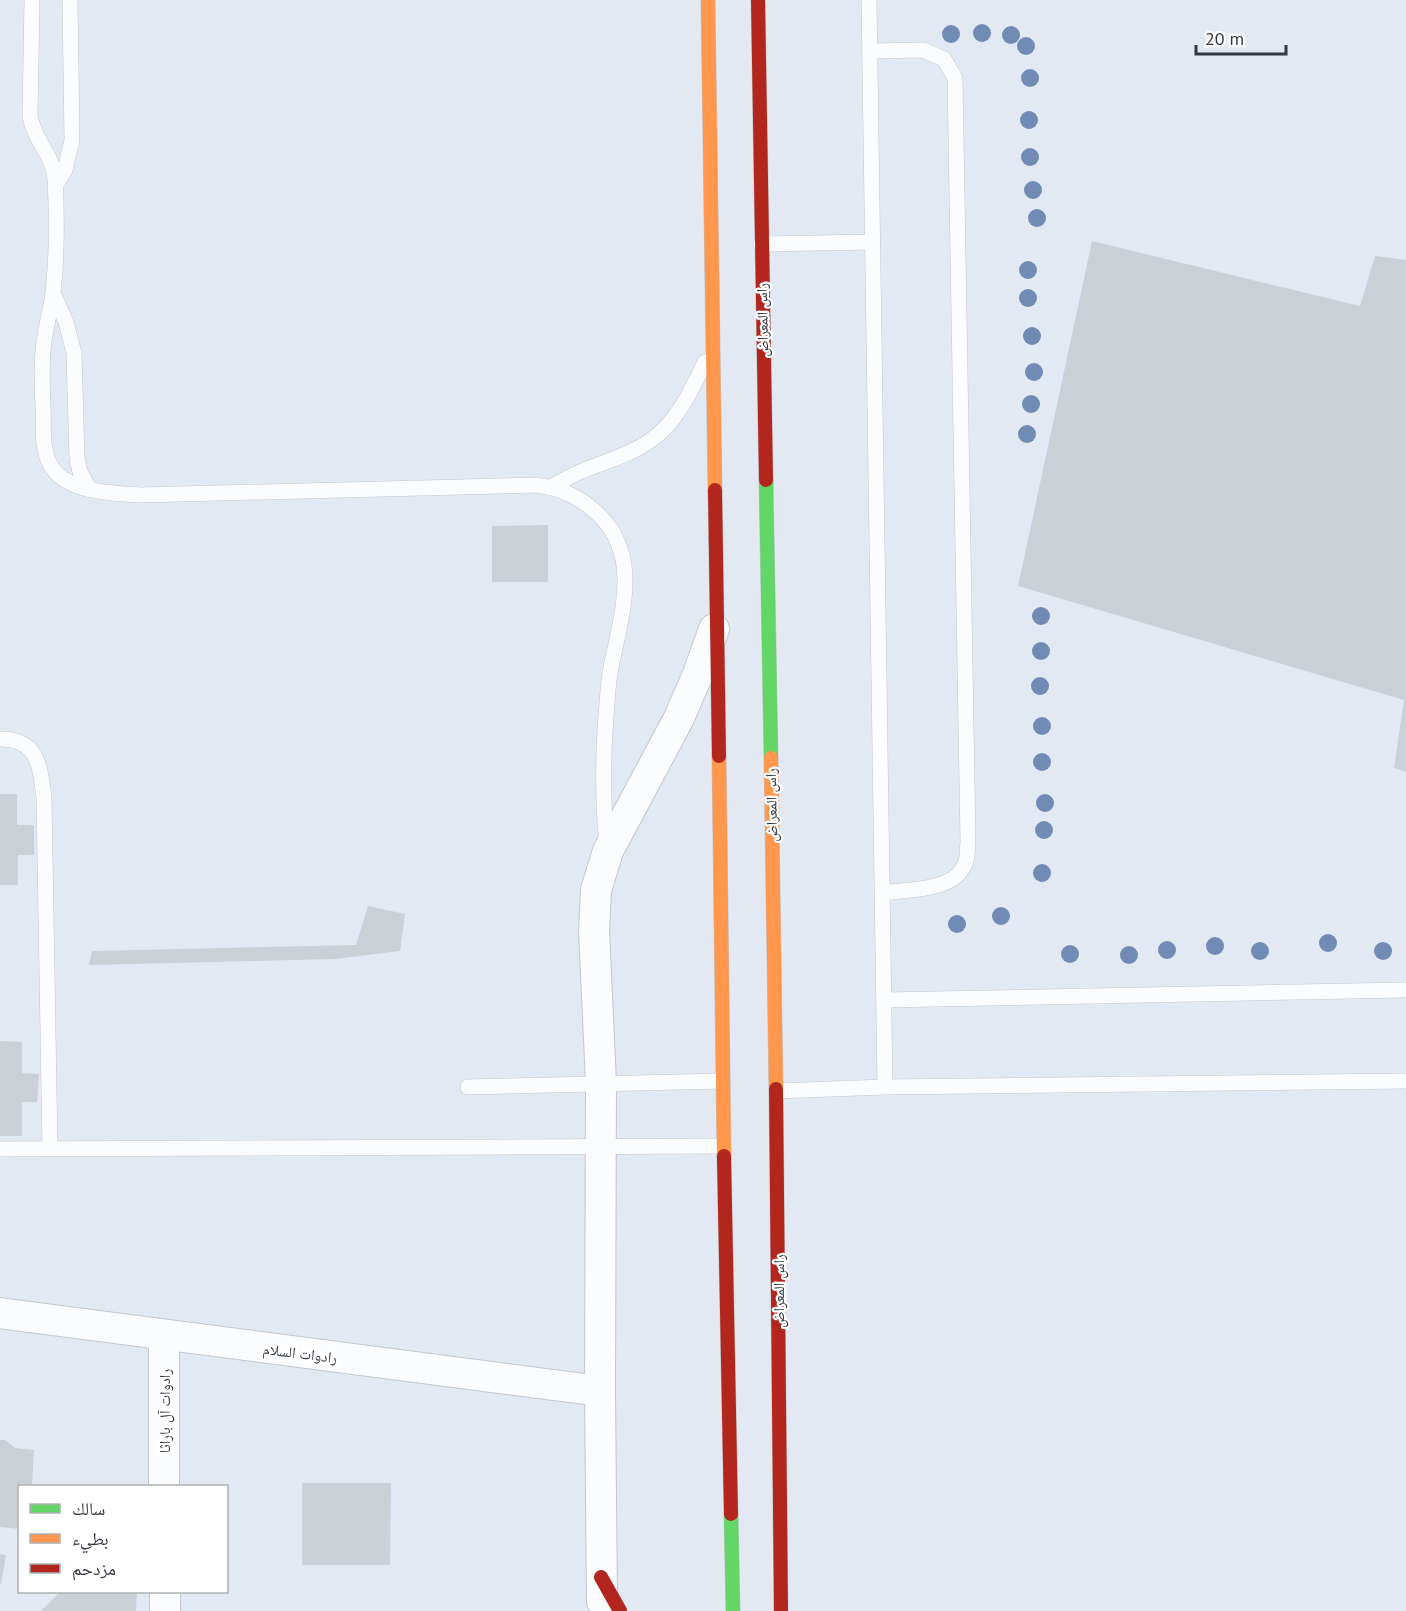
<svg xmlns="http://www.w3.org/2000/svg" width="1406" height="1611" font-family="'PT Sans','Noto Naskh Arabic',sans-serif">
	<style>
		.building { fill: #cbd0d7 }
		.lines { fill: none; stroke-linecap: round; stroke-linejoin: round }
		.lane-casing { stroke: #c1c6ce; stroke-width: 16 }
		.street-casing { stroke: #c1c6ce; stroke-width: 32 }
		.fast-casing { stroke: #c1c6ce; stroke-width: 15 }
		.slow-casing { stroke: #c1c6ce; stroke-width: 15 }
		.jam-casing { stroke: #c1c6ce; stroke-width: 15 }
		.lane { stroke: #fbfcfd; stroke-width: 15 }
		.street { stroke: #fbfcfd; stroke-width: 30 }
		.fast { stroke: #63d668; stroke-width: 14 }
		.slow { stroke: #ff974d; stroke-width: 14 }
		.jam { stroke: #b3261e; stroke-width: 14 }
		.tree { fill: #718cb4 }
		.labels { text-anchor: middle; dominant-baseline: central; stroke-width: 4.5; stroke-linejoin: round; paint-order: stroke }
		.street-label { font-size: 15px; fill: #343940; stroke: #fff }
	</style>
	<rect width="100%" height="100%" fill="#e3e9f3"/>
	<path class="building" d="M 1092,241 L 1360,306 L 1375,256 L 1406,260 L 1406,772 L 1394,768 L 1404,700 L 1018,586 Z
		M 548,525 L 548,582 L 492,582 L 492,526 Z
		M 0,794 L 17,794 L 17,825 L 34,825 L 34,855 L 18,855 L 18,885 L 0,885 Z
		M 368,906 L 405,914 L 400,951 L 335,959 L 89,965 L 92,951 L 356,945 Z
		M 0,1041 L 22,1042 L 22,1073 L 39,1074 L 37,1102 L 22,1102 L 22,1136 L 0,1136 Z
		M 0,1440 L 5,1440 L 15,1448 L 34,1450 L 32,1486 L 20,1486 L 20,1529 L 0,1527 Z
		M 302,1483 L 391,1483 L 390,1565 L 302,1565 Z
		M 0,1554 L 6,1555 L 1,1584 L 0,1584 Z
		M 60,1592 L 137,1592 L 136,1611 L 41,1611 Z"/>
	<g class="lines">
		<g class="lane-casing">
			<path id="lane" d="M 32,0 L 30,116 C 34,141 53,154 55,179 C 57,216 57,256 53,293 C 51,309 46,325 44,342 C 41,363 42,384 43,406 C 44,424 41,448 50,464 C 65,493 113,493 141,495 L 535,485 C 561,488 581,497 600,516 C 638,554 624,606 614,653 C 610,669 608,687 607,703 C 603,750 602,798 607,844
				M 869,0 L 885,1087
				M 870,51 L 923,50 L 944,59 L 955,78 L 968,842 C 967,848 968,855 966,861 C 957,892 909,889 882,893
				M 55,187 L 65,170 L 72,140 L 70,0
				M 761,244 L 872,242
				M 53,293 L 66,322 L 74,353 L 77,458 L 80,472 L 90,490
				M 551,487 C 562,481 573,474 585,470 C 612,459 642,451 663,430 C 682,411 694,385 705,362
				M 0,739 C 39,739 40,767 44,798 L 50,1149
				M 884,1000 L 1406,990
				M 468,1087 L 723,1081
				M 776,1091 L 885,1087 L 1406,1081
				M 0,1149 L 724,1146"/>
		</g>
		<g class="street-casing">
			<path id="street" d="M 0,1313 L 600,1391
				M 164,1336 L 164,1486
				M 165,1592 L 165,1611
				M 602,1601 L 600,1391 L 601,1083 L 594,930 L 596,890 L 608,851 L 679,718 L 698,674 L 714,629"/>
		</g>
		<g class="fast-casing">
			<path id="fast" d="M 766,480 L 771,758
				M 731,1514 L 733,1611"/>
		</g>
		<g class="slow-casing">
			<path id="slow" d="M 708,0 L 715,490
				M 719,756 L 724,1156
				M 771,758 L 776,1089"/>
		</g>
		<g class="jam-casing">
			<path id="jam" d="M 758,0 L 766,480
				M 715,490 L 719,756
				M 776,1089 L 781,1611
				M 724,1156 L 731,1514
				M 601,1577 L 620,1611"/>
		</g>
		<use href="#lane" class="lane"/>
		<use href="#street" class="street"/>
		<use href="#fast" class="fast"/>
		<use href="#slow" class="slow"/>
		<use href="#jam" class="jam"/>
	</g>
	<g class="tree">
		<circle cx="982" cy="33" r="9"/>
		<circle cx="951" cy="34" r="9"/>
		<circle cx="1011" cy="35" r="9"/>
		<circle cx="1026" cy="46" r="9"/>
		<circle cx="1030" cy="78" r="9"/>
		<circle cx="1029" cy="120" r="9"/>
		<circle cx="1030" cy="157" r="9"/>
		<circle cx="1033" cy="190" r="9"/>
		<circle cx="1037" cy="218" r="9"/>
		<circle cx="1028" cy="270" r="9"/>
		<circle cx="1028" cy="298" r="9"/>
		<circle cx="1032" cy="336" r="9"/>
		<circle cx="1034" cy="372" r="9"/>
		<circle cx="1031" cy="404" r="9"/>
		<circle cx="1027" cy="434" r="9"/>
		<circle cx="1041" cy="616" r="9"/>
		<circle cx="1041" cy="651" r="9"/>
		<circle cx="1040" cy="686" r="9"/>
		<circle cx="1042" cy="726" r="9"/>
		<circle cx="1042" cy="762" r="9"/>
		<circle cx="1045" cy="803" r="9"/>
		<circle cx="1044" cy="830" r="9"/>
		<circle cx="1042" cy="873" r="9"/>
		<circle cx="1001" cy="916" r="9"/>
		<circle cx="957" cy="924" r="9"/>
		<circle cx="1328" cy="943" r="9"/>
		<circle cx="1215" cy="946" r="9"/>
		<circle cx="1167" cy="950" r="9"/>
		<circle cx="1260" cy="951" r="9"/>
		<circle cx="1383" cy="951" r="9"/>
		<circle cx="1070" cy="954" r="9"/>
		<circle cx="1129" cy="955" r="9"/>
	</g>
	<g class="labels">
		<g class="street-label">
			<text transform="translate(762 320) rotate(-91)">راس المعراض</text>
			<text transform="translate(771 805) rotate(-91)">راس المعراض</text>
			<text transform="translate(778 1291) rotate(-90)">راس المعراض</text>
			<text transform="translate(300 1353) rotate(7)">رادوات السلام</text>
			<text transform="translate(164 1411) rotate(-90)">رادوات آل باراثا</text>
		</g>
	</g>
	<rect x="18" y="1485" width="210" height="108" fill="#ffffff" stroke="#aeb0b3" stroke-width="1.5"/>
	<rect x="30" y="1504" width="30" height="9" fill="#63d668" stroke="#aeb0b3" stroke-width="1.5"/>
	<text x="72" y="1515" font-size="18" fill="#343940">سالك</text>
	<rect x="30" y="1534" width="30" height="9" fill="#ff974d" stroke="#aeb0b3" stroke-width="1.5"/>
	<text x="72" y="1545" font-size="18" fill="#343940">بطيء</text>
	<rect x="30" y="1564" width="30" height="9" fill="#b3261e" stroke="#aeb0b3" stroke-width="1.5"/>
	<text x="72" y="1575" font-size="18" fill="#343940">مزدحم</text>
	<path d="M1196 45v9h90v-9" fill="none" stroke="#343940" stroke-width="3"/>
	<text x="1205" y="45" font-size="18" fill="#343940" stroke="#ffffff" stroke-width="4.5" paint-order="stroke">20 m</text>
</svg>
